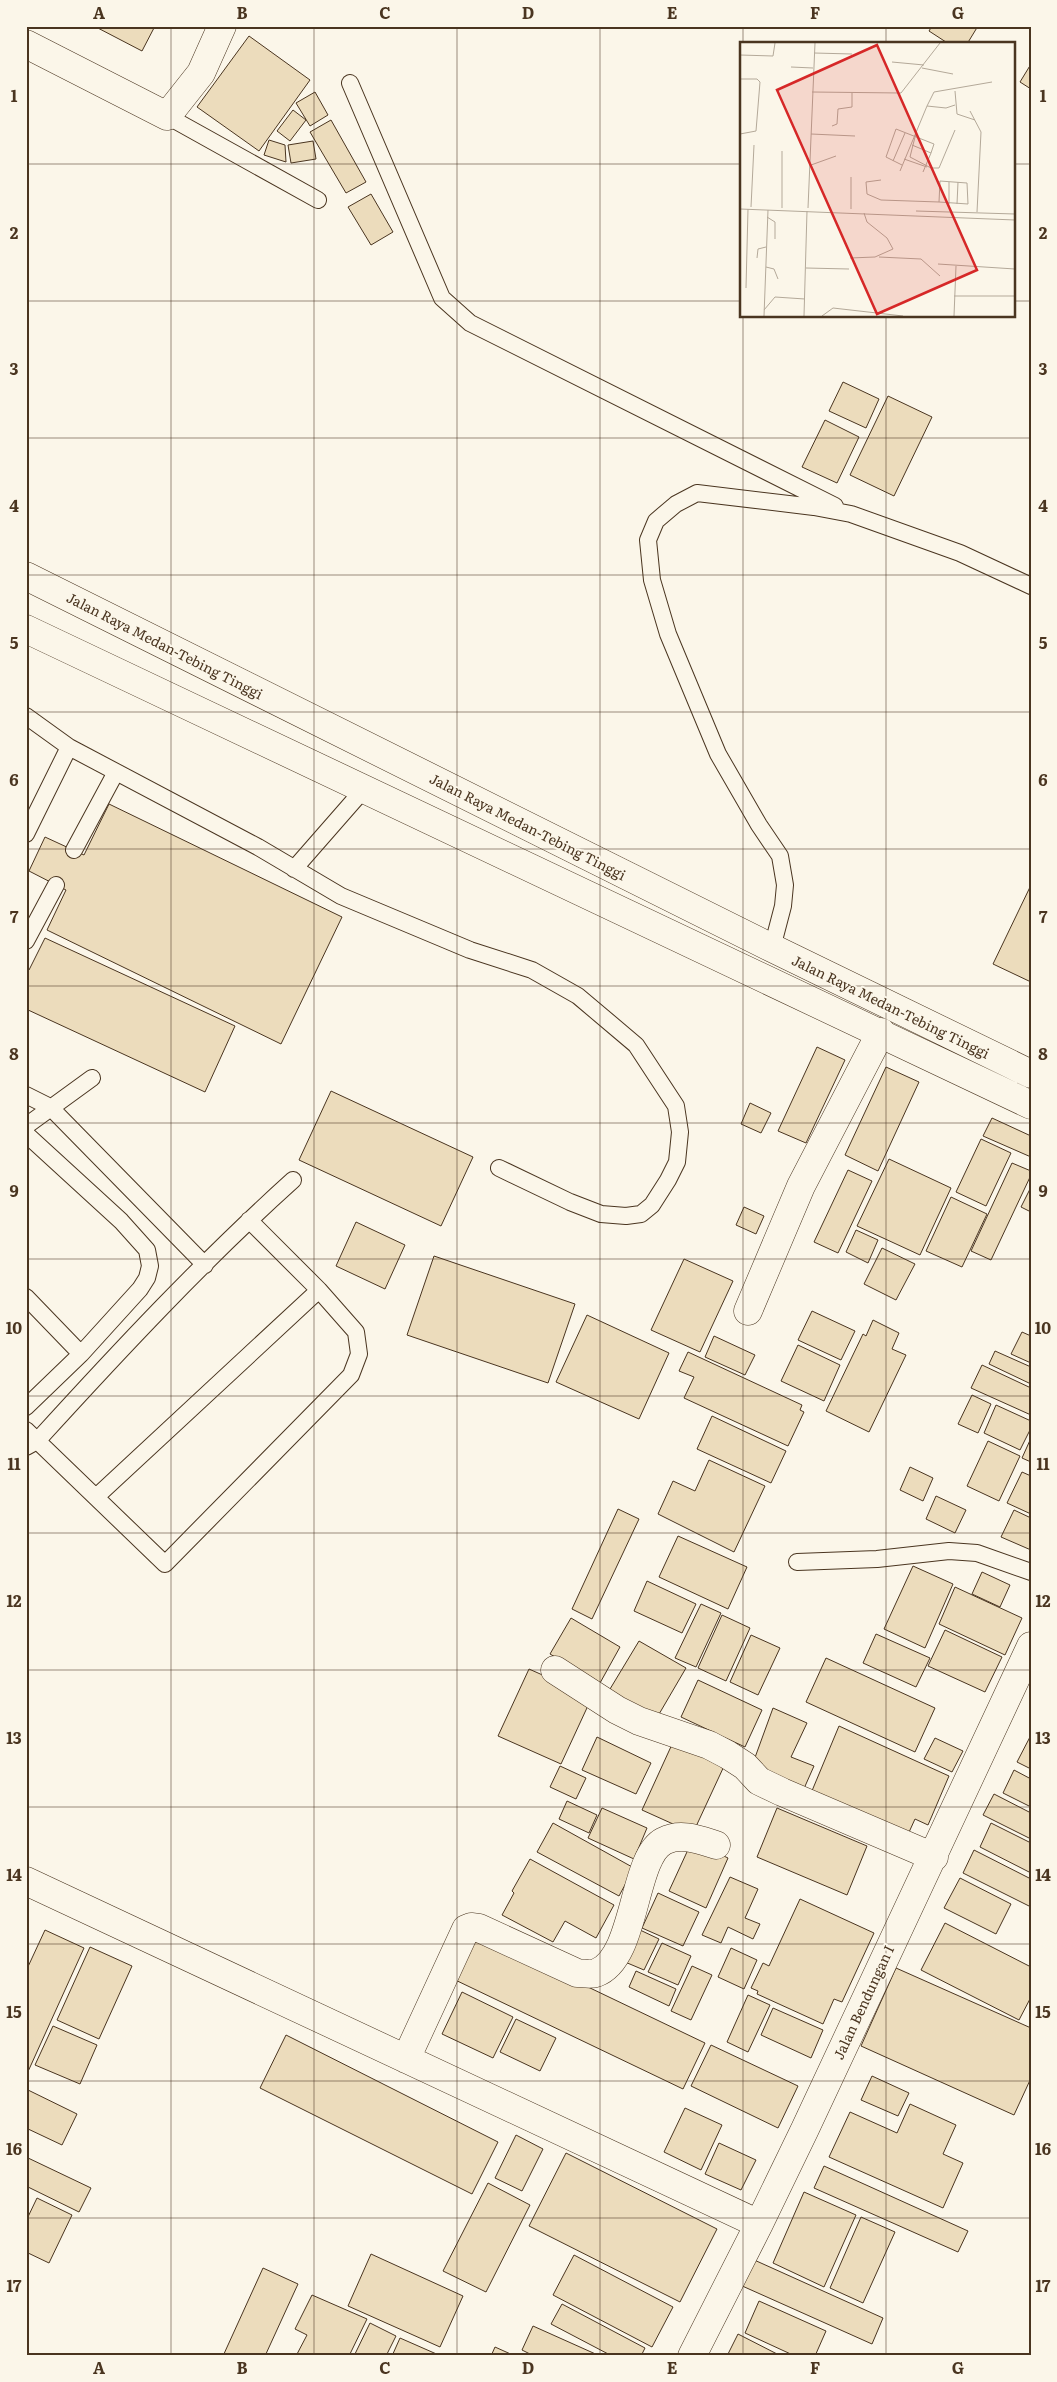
<svg xmlns="http://www.w3.org/2000/svg" width="1057" height="2382" font-family="Literata,serif">
	<style>
		.building { fill: #ecdcbc; stroke: #4a3520 }
		.lines { fill: none; stroke-linecap: round; stroke-linejoin: round }
		.lane-casing { stroke: #4a3520; stroke-width: 18 }
		.street-casing { stroke: #4a3520; stroke-width: 29 }
		.highway-casing { stroke: #4a3520; stroke-width: 29 }
		.lane { stroke: #fbf6e9; stroke-width: 16 }
		.street { stroke: #fbf6e9; stroke-width: 28 }
		.highway { stroke: #fbf6e9; stroke-width: 28 }
		.grid { fill: none; stroke: #4a3520; stroke-width: 1; stroke-opacity: 0.55 }
		.labels { text-anchor: middle; dominant-baseline: central; stroke-width: 4; stroke-linejoin: round; paint-order: stroke }
		.street-label { font-size: 14px; fill: #4a3520; stroke: #fbf6e9 }
		.inset-road { fill: none; stroke: #b4a999; stroke-width: 1 }
		.view { fill: #d62828; fill-opacity: 0.15; stroke: #d62828; stroke-width: 2.5 }
		.inset-edge { fill: none; stroke: #4a3520; stroke-width: 2.5 }
		.neatline { fill: none; stroke: #4a3520; stroke-width: 2 }
		.grid-label { font-size: 16px; text-anchor: middle; font-weight: bold; fill: #4a3520 }
	</style>
	<rect width="100%" height="100%" fill="#fbf6e9"/>
	<path class="building" d="M 94,26 L 155,26 L 142,51 Z
		M 932,26 L 978,26 L 967,44 L 949,44 L 929,31 Z
		M 249,36 L 310,80 L 259,151 L 197,107 Z
		M 1031,64 L 1031,89 L 1020,82 Z
		M 315,92 L 328,115 L 310,126 L 296,103 Z
		M 293,110 L 306,120 L 290,141 L 277,131 Z
		M 331,120 L 366,182 L 346,193 L 310,132 Z
		M 269,140 L 285,145 L 286,162 L 264,155 Z
		M 313,141 L 316,159 L 291,163 L 288,145 Z
		M 371,194 L 393,232 L 371,245 L 348,207 Z
		M 843,382 L 879,399 L 866,428 L 829,411 Z
		M 888,396 L 932,417 L 894,496 L 850,475 Z
		M 825,420 L 859,437 L 837,483 L 802,467 Z
		M 109,804 L 342,917 L 281,1044 L 47,930 L 66,890 L 29,871 L 45,837 L 84,855 Z
		M 1031,885 L 1031,982 L 993,964 Z
		M 45,938 L 235,1026 L 205,1092 L 26,1009 L 26,969 L 29,970 Z
		M 817,1047 L 845,1060 L 806,1143 L 778,1131 Z
		M 886,1067 L 919,1082 L 878,1171 L 845,1155 Z
		M 331,1091 L 473,1157 L 441,1226 L 299,1160 Z
		M 750,1103 L 771,1113 L 761,1133 L 741,1124 Z
		M 992,1118 L 1031,1136 L 1031,1157 L 983,1136 Z
		M 981,1139 L 1011,1153 L 986,1206 L 956,1192 Z
		M 889,1159 L 951,1188 L 920,1255 L 857,1226 Z
		M 1012,1163 L 1031,1171 L 1031,1175 L 991,1260 L 971,1251 Z
		M 848,1170 L 872,1181 L 838,1253 L 814,1242 Z
		M 1031,1187 L 1031,1212 L 1021,1207 Z
		M 951,1197 L 987,1214 L 962,1267 L 926,1251 Z
		M 744,1207 L 764,1216 L 756,1234 L 736,1225 Z
		M 356,1222 L 405,1245 L 385,1289 L 336,1266 Z
		M 856,1230 L 878,1240 L 868,1263 L 846,1252 Z
		M 882,1248 L 915,1264 L 896,1300 L 864,1284 Z
		M 434,1256 L 575,1304 L 548,1383 L 407,1335 Z
		M 684,1259 L 733,1281 L 700,1352 L 651,1330 Z
		M 812,1311 L 855,1331 L 841,1360 L 798,1340 Z
		M 587,1315 L 669,1353 L 639,1419 L 556,1382 Z
		M 873,1320 L 899,1333 L 892,1349 L 906,1355 L 869,1432 L 826,1411 L 863,1334 L 866,1336 Z
		M 1022,1332 L 1031,1336 L 1031,1363 L 1011,1354 Z
		M 714,1336 L 755,1355 L 745,1375 L 705,1357 Z
		M 798,1345 L 840,1365 L 824,1401 L 781,1381 Z
		M 995,1351 L 1031,1367 L 1031,1384 L 989,1364 Z
		M 688,1352 L 802,1405 L 800,1410 L 804,1412 L 788,1446 L 684,1398 L 694,1377 L 679,1371 Z
		M 982,1365 L 1031,1388 L 1031,1415 L 971,1388 Z
		M 972,1395 L 991,1404 L 978,1433 L 958,1424 Z
		M 996,1405 L 1031,1421 L 1031,1428 L 1020,1450 L 984,1433 Z
		M 712,1416 L 786,1451 L 771,1483 L 697,1449 Z
		M 1031,1438 L 1031,1462 L 1022,1458 Z
		M 988,1441 L 1020,1456 L 999,1501 L 967,1486 Z
		M 709,1460 L 765,1486 L 734,1552 L 658,1514 L 673,1481 L 695,1491 Z
		M 910,1467 L 933,1478 L 923,1501 L 900,1490 Z
		M 1022,1472 L 1031,1476 L 1031,1514 L 1007,1503 Z
		M 936,1496 L 966,1510 L 955,1533 L 926,1519 Z
		M 618,1509 L 639,1519 L 592,1619 L 572,1609 Z
		M 1014,1510 L 1031,1518 L 1031,1550 L 1001,1537 Z
		M 678,1536 L 747,1567 L 728,1609 L 659,1577 Z
		M 913,1566 L 953,1584 L 925,1648 L 884,1629 Z
		M 982,1572 L 1010,1585 L 1000,1607 L 972,1594 Z
		M 647,1581 L 696,1604 L 682,1633 L 634,1611 Z
		M 955,1587 L 1022,1618 L 1005,1655 L 939,1624 Z
		M 701,1604 L 721,1613 L 696,1667 L 675,1658 Z
		M 722,1615 L 750,1628 L 726,1681 L 698,1668 Z
		M 571,1618 L 620,1647 L 600,1683 L 550,1654 Z
		M 945,1630 L 1002,1657 L 985,1692 L 928,1666 Z
		M 876,1634 L 930,1658 L 916,1687 L 863,1663 Z
		M 751,1635 L 780,1648 L 758,1695 L 730,1682 Z
		M 639,1641 L 686,1668 L 655,1721 L 607,1694 Z
		M 826,1658 L 935,1708 L 915,1752 L 806,1702 Z
		M 529,1669 L 592,1697 L 561,1764 L 498,1736 Z
		M 698,1680 L 762,1710 L 745,1747 L 681,1717 Z
		M 773,1708 L 807,1723 L 791,1757 L 814,1766 L 802,1793 L 753,1763 Z
		M 839,1726 L 949,1776 L 928,1825 L 915,1819 L 905,1841 L 809,1798 Z
		M 1031,1735 L 1031,1769 L 1017,1762 Z
		M 597,1737 L 651,1763 L 636,1794 L 582,1770 Z
		M 935,1738 L 963,1751 L 952,1772 L 924,1759 Z
		M 674,1740 L 725,1764 L 693,1833 L 642,1810 Z
		M 560,1766 L 586,1778 L 576,1799 L 550,1787 Z
		M 1014,1770 L 1031,1779 L 1031,1807 L 1003,1793 Z
		M 994,1794 L 1031,1813 L 1031,1839 L 983,1815 Z
		M 567,1801 L 597,1815 L 589,1833 L 559,1819 Z
		M 602,1808 L 647,1828 L 634,1859 L 588,1838 Z
		M 777,1808 L 867,1846 L 847,1895 L 757,1857 Z
		M 553,1823 L 634,1868 L 619,1896 L 537,1852 Z
		M 991,1823 L 1031,1843 L 1031,1873 L 980,1847 Z
		M 692,1841 L 728,1858 L 706,1908 L 669,1891 Z
		M 974,1850 L 1031,1879 L 1031,1907 L 963,1873 Z
		M 530,1859 L 614,1905 L 596,1938 L 565,1921 L 553,1942 L 502,1915 L 514,1893 L 512,1891 Z
		M 730,1877 L 758,1889 L 745,1918 L 760,1924 L 753,1939 L 728,1927 L 721,1943 L 702,1935 Z
		M 960,1878 L 1011,1904 L 996,1934 L 944,1908 Z
		M 658,1893 L 699,1912 L 683,1946 L 642,1928 Z
		M 800,1899 L 874,1933 L 842,2002 L 834,1999 L 823,2024 L 757,1994 L 758,1991 L 751,1988 L 763,1963 L 769,1966 Z
		M 945,1923 L 1031,1967 L 1031,1997 L 1019,2020 L 921,1970 Z
		M 45,1930 L 84,1948 L 26,2076 L 26,1971 Z
		M 640,1930 L 659,1939 L 644,1970 L 625,1962 Z
		M 471,1931 L 705,2043 L 683,2089 L 449,1977 Z
		M 662,1943 L 691,1956 L 678,1985 L 648,1972 Z
		M 90,1947 L 132,1966 L 99,2039 L 57,2020 Z
		M 731,1948 L 757,1960 L 744,1989 L 718,1977 Z
		M 692,1966 L 712,1975 L 691,2020 L 671,2011 Z
		M 896,1968 L 1031,2028 L 1031,2078 L 1014,2115 L 861,2046 Z
		M 636,1971 L 676,1989 L 669,2006 L 629,1987 Z
		M 462,1992 L 513,2017 L 493,2058 L 442,2034 Z
		M 748,1995 L 770,2005 L 748,2052 L 727,2042 Z
		M 773,2008 L 823,2030 L 811,2058 L 761,2035 Z
		M 516,2019 L 556,2038 L 540,2071 L 500,2052 Z
		M 53,2026 L 97,2045 L 80,2084 L 35,2065 Z
		M 286,2035 L 498,2142 L 472,2194 L 260,2088 Z
		M 711,2045 L 798,2086 L 778,2128 L 691,2086 Z
		M 872,2076 L 909,2093 L 898,2116 L 861,2100 Z
		M 26,2089 L 77,2114 L 62,2145 L 26,2128 Z
		M 910,2104 L 956,2125 L 943,2154 L 963,2163 L 943,2208 L 829,2157 L 850,2112 L 897,2133 Z
		M 685,2108 L 722,2125 L 701,2170 L 664,2152 Z
		M 516,2135 L 543,2149 L 522,2191 L 495,2178 Z
		M 719,2143 L 756,2160 L 741,2190 L 705,2174 Z
		M 566,2153 L 717,2229 L 680,2302 L 529,2226 Z
		M 26,2157 L 91,2188 L 79,2212 L 26,2186 Z
		M 824,2166 L 968,2231 L 958,2252 L 814,2188 Z
		M 488,2183 L 530,2205 L 486,2292 L 443,2271 Z
		M 804,2192 L 856,2215 L 824,2287 L 773,2263 Z
		M 37,2198 L 72,2215 L 49,2263 L 26,2252 L 26,2221 Z
		M 861,2217 L 895,2232 L 863,2303 L 830,2288 Z
		M 371,2254 L 463,2296 L 440,2347 L 348,2306 Z
		M 574,2255 L 673,2307 L 652,2347 L 553,2295 Z
		M 752,2259 L 883,2318 L 872,2344 L 740,2285 Z
		M 263,2268 L 298,2284 L 265,2356 L 223,2356 Z
		M 312,2295 L 367,2319 L 349,2356 L 296,2356 L 307,2335 L 295,2329 Z
		M 759,2301 L 826,2331 L 815,2356 L 795,2356 L 745,2333 Z
		M 562,2304 L 645,2348 L 641,2356 L 612,2356 L 551,2324 Z
		M 370,2323 L 396,2336 L 386,2356 L 354,2356 Z
		M 533,2326 L 600,2356 L 534,2356 L 522,2350 Z
		M 738,2334 L 781,2356 L 727,2356 Z
		M 400,2338 L 441,2356 L 392,2356 Z
		M 495,2347 L 515,2356 L 491,2356 Z"/>
	<g class="lines">
		<g class="lane-casing">
			<path id="lane" d="M 350,83 L 442,298 L 470,323 L 835,506
				M 167,116 L 318,200
				M 26,716 L 69,747 L 26,834
				M 69,747 L 258,847 L 341,896 L 470,950 L 532,970 L 578,996 L 636,1045 L 676,1106 L 680,1132 L 677,1162 L 668,1180 L 652,1205 L 641,1214 L 626,1216 L 601,1214 L 570,1202 L 499,1168
				M 74,850 L 116,772
				M 294,869 L 364,789
				M 26,941 L 56,885
				M 772,948 L 783,906 L 785,885 L 780,856 L 759,825 L 718,754 L 668,634 L 652,580 L 648,540 L 656,521 L 676,504 L 697,493 L 814,507 L 851,514 L 960,553 L 1031,586
				M 26,1095 L 50,1107 L 205,1265
				M 26,1126 L 92,1078
				M 26,1134 L 121,1221 L 147,1250 L 150,1266 L 147,1278 L 140,1289 L 81,1354 L 26,1407
				M 26,1297 L 81,1354
				M 26,1430 L 165,1564 L 351,1375 L 359,1354 L 356,1332 L 319,1290 L 249,1220
				M 26,1447 L 37,1441 C 119,1351 203,1261 293,1180
				M 96,1497 L 319,1290
				M 797,1562 L 877,1559 L 949,1551 L 977,1553 L 1031,1572"/>
		</g>
		<g class="street-casing">
			<path id="street" d="M 26,44 L 167,116 L 201,73 L 222,26
				M 748,1311 L 801,1186 L 881,1032
				M 555,1670 L 617,1710 L 639,1721 L 709,1745 L 728,1755 L 745,1766 L 759,1781 L 782,1792 L 934,1857
				M 26,1881 C 271,1996 516,2108 759,2224
				M 406,2059 L 466,1929 L 471,1927 L 479,1928 L 577,1973 C 583,1973 590,1975 596,1973 C 637,1958 632,1857 664,1841 C 681,1832 700,1840 716,1845
				M 692,2356 L 759,2224 L 805,2129 L 1031,1646"/>
		</g>
		<g class="highway-casing">
			<path id="highway" d="M 26,576 L 772,948 L 1031,1074
				M 26,629 L 1031,1105"/>
		</g>
		<use href="#lane" class="lane"/>
		<use href="#street" class="street"/>
		<use href="#highway" class="highway"/>
	</g>
	<path class="grid" d="M 171,26 L 171,2356M 314,26 L 314,2356M 457,26 L 457,2356M 600,26 L 600,2356M 743,26 L 743,44M 886,26 L 886,44M 26,164 L 741,164M 1013,164 L 1031,164M 26,301 L 741,301M 1013,301 L 1031,301M 743,316 L 743,2356M 886,316 L 886,2356M 26,438 L 1031,438M 26,575 L 1031,575M 26,712 L 1031,712M 26,849 L 1031,849M 26,986 L 1031,986M 26,1123 L 1031,1123M 26,1259 L 1031,1259M 26,1396 L 1031,1396M 26,1533 L 1031,1533M 26,1670 L 1031,1670M 26,1807 L 1031,1807M 26,1944 L 1031,1944M 26,2081 L 1031,2081M 26,2218 L 1031,2218"/>
	<g class="labels">
		<g class="street-label">
			<text transform="translate(165 645) rotate(27)">Jalan Raya Medan-Tebing Tinggi</text>
			<text transform="translate(528 826) rotate(27)">Jalan Raya Medan-Tebing Tinggi</text>
			<text transform="translate(891 1006) rotate(26)">Jalan Raya Medan-Tebing Tinggi</text>
			<text transform="translate(863 2002) rotate(-65)">Jalan Bendungan I</text>
		</g>
	</g>
	<g transform="translate(740 42)">
		<rect width="275" height="275" fill="#fbf6e9"/>
		<path class="inset-road" d="M 74,11 L 112,12M 0,13 L 33,14 L 35,1M 152,20 L 184,23M 51,25 L 73,26M 182,26 L 213,32M 0,37 L 17,37 L 20,40 L 16,89 L 0,92M 215,49 L 217,72 L 235,78M 72,50 L 161,51 L 200,1M 187,64 L 194,50 L 252,40M 230,69 L 241,90 L 237,170M 92,84 L 97,82 L 98,67 L 112,65 L 112,51M 176,91 L 170,115 L 191,126 L 199,126 L 215,88M 71,92 L 115,94M 172,103 L 191,111 L 183,130M 164,117 L 187,125M 153,119 L 165,91M 71,123 L 96,114M 162,123 L 146,115 L 156,87 L 194,102 L 191,111M 160,129 L 187,64 L 206,66 L 215,63M 141,138 L 126,140 L 127,152 L 141,158 L 199,160M 200,139 L 227,141 L 228,162 L 199,160 ZM 209,162 L 209,140M 217,162 L 218,140M 11,165 L 14,103M 42,166 L 42,109M 68,166 L 75,1M 0,167 L 275,178M 111,167 L 111,135M 176,169 L 275,172M 27,175 L 35,180 L 35,197M 139,215 L 181,217 L 200,234M 17,216 L 18,207 L 26,205M 110,216 L 135,215 L 153,207 L 147,196 L 127,180 L 124,171M 198,222 L 275,227M 26,225 L 34,227 L 38,237M 66,226 L 109,227M 6,246 L 8,167M 214,254 L 275,254M 24,268 L 35,255 L 65,257M 24,274 L 28,168M 64,274 L 67,169M 82,274 L 93,266 L 163,274M 214,274 L 216,224"/>
		<path class="view" d="M 137,3 L 237,228 L 137,272 L 37,48 Z"/>
		<rect width="275" height="275" class="inset-edge"/>
	</g>
	<rect width="1057" height="2382" fill="none" stroke="#fbf6e9" stroke-width="55"/>
	<rect x="28" y="28" width="1002" height="2326" class="neatline"/>
	<g class="grid-label">
		<text x="99" y="19">A</text>
		<text x="242" y="19">B</text>
		<text x="385" y="19">C</text>
		<text x="528" y="19">D</text>
		<text x="672" y="19">E</text>
		<text x="815" y="19">F</text>
		<text x="958" y="19">G</text>
		<text x="14" y="102">1</text>
		<text x="1043" y="102">1</text>
		<text x="14" y="239">2</text>
		<text x="1043" y="239">2</text>
		<text x="14" y="375">3</text>
		<text x="1043" y="375">3</text>
		<text x="14" y="512">4</text>
		<text x="1043" y="512">4</text>
		<text x="14" y="649">5</text>
		<text x="1043" y="649">5</text>
		<text x="14" y="786">6</text>
		<text x="1043" y="786">6</text>
		<text x="14" y="923">7</text>
		<text x="1043" y="923">7</text>
		<text x="14" y="1060">8</text>
		<text x="1043" y="1060">8</text>
		<text x="14" y="1197">9</text>
		<text x="1043" y="1197">9</text>
		<text x="14" y="1334">10</text>
		<text x="1043" y="1334">10</text>
		<text x="14" y="1470">11</text>
		<text x="1043" y="1470">11</text>
		<text x="14" y="1607">12</text>
		<text x="1043" y="1607">12</text>
		<text x="14" y="1744">13</text>
		<text x="1043" y="1744">13</text>
		<text x="14" y="1881">14</text>
		<text x="1043" y="1881">14</text>
		<text x="14" y="2018">15</text>
		<text x="1043" y="2018">15</text>
		<text x="14" y="2155">16</text>
		<text x="1043" y="2155">16</text>
		<text x="14" y="2292">17</text>
		<text x="1043" y="2292">17</text>
		<text x="99" y="2374">A</text>
		<text x="242" y="2374">B</text>
		<text x="385" y="2374">C</text>
		<text x="528" y="2374">D</text>
		<text x="672" y="2374">E</text>
		<text x="815" y="2374">F</text>
		<text x="958" y="2374">G</text>
	</g>
</svg>
